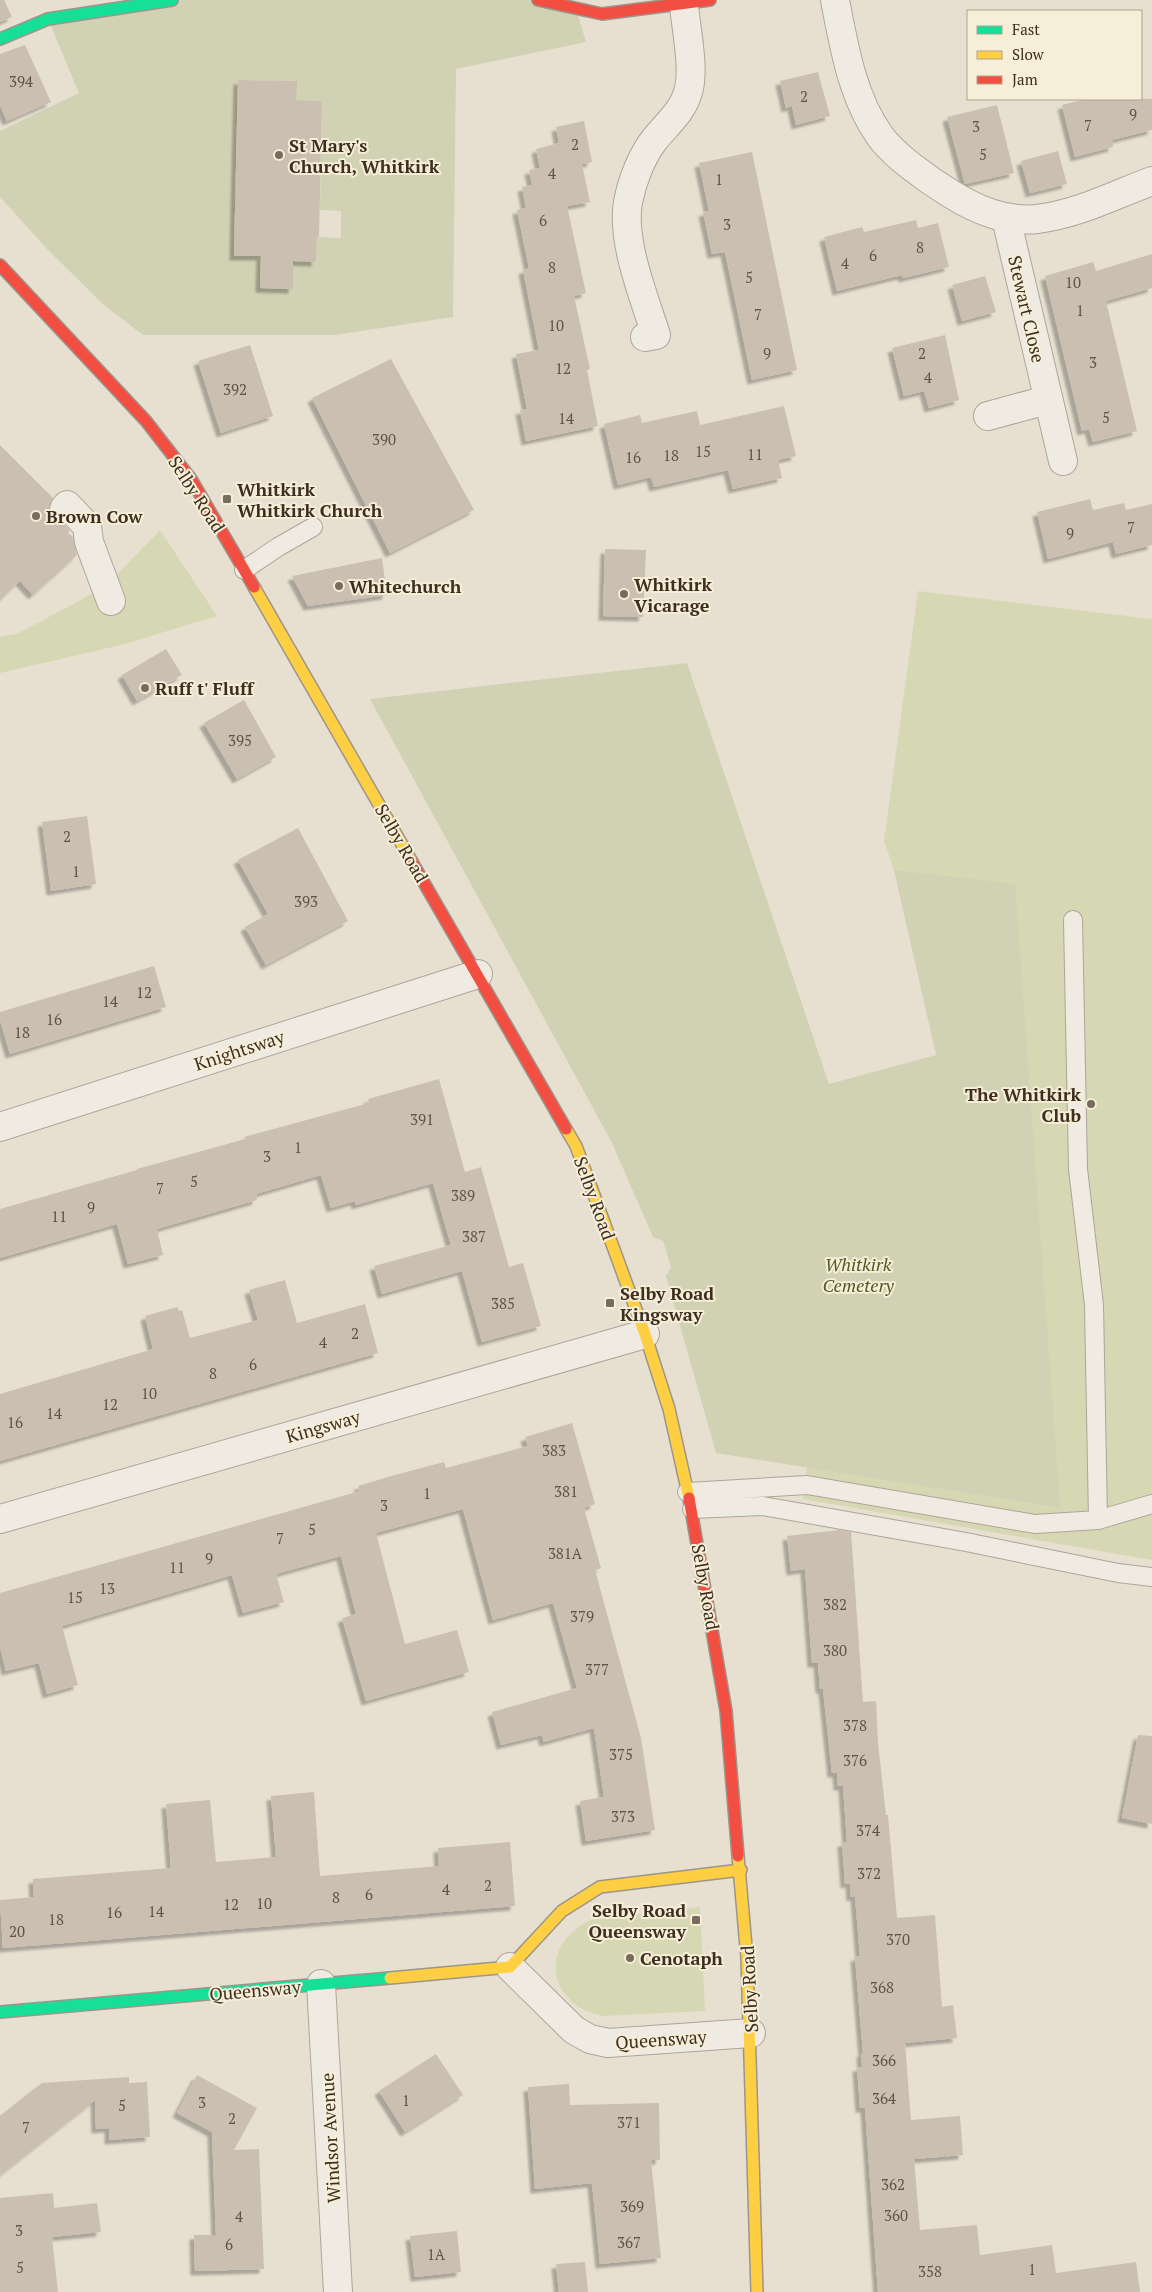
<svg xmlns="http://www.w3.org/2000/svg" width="1152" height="2292" font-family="'PT Serif',serif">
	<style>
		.green { fill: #d6d7b3 }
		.cemetery { fill: #d1d1b3; fill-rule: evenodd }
		.building { fill: #cbbfb2; filter: url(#shadow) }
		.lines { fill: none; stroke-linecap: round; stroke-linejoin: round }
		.lane-casing { stroke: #ada599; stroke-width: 20 }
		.street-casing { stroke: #ada599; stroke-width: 30 }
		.fast-casing { stroke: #9c958a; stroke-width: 14 }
		.slow-casing { stroke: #9c958a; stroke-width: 14 }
		.jam-casing { stroke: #9c958a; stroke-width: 14 }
		.lane { stroke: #efebe3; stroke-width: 18 }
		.street { stroke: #efebe3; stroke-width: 28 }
		.fast { stroke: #16e098; stroke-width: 11 }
		.slow { stroke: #ffcf43; stroke-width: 11 }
		.jam { stroke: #f24e42; stroke-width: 11 }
		.poi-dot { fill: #786c5e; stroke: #f7eed8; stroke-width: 2 }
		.labels { text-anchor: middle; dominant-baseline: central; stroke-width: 4; stroke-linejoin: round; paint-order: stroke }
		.number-label { font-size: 15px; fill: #605244 }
		.poi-label { font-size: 18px; font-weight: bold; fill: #3d2e20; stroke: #f7eed8; text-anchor: start }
		.street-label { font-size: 18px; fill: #3d2e20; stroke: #f7eed8 }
		.park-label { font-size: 18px; font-style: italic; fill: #4d5a26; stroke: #f7eed8 }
	</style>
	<defs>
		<filter id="shadow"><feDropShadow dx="-4.5" dy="4.5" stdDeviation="1" flood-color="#0004"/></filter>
	</defs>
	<rect width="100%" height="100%" fill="#e7e0d1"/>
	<path class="green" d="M 160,530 L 217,616 L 121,645 L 0,673 L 0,637 L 17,634 L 105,587 Z
		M 918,591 L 1152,619 L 1152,1560 L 803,1499 L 807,1467 L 1059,1508 L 915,872 L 894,870 L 884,841 Z
		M 700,1907 L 705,2011 L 603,2016 C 547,2005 538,1944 591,1920 Z"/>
	<path class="cemetery" d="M 172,0 L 538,0 L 576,9 L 586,42 L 456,69 L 453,317 L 335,335 L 143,335 L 104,305 L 48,250 L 0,197 L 0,131 L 79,93 L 48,19 ZM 238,80 L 296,81 L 296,100 L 322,101 L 320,210 L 341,211 L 341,238 L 317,237 L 316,261 L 293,261 L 293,289 L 260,288 L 261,256 L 234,255 Z
		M 687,663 L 829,1084 L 936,1055 L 894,870 L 1015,884 L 1060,1508 L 716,1453 L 666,1276 L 671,1267 L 663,1241 L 653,1237 L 612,1143 L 370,699 Z"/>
	<path class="building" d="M 0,0 L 4,0 L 12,17 L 0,22 Z
		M 25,45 L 51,102 L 7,121 L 0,105 L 0,54 Z
		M 818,72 L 830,116 L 796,125 L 792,106 L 786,108 L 780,81 Z
		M 238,80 L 297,81 L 296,100 L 322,101 L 319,237 L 317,237 L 316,262 L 293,261 L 293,289 L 260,288 L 261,256 L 234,256 Z
		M 1086,99 L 1152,99 L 1152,130 L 1112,140 L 1113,147 L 1075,157 L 1062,105 Z
		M 997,105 L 1014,173 L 965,184 L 947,117 Z
		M 584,121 L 592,162 L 582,164 L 590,202 L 567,206 L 586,293 L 574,296 L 590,369 L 587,370 L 598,426 L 526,441 L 520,410 L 527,409 L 516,354 L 539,350 L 523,270 L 529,268 L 517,210 L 526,208 L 522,187 L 532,185 L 529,170 L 540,168 L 536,149 L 559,143 L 556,127 Z
		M 1058,151 L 1067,184 L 1030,193 L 1021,161 Z
		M 752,152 L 797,370 L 752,380 L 725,252 L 712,254 L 703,212 L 709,211 L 699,163 Z
		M 916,220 L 918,228 L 938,223 L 949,267 L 903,278 L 902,275 L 837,291 L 824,237 L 862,227 L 864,232 Z
		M 1152,254 L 1152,288 L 1106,301 L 1137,431 L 1093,442 L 1089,429 L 1082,431 L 1045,276 L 1093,262 L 1096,271 Z
		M 985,276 L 996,312 L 962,321 L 952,285 Z
		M 945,335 L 959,400 L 929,408 L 924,391 L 904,396 L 892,348 Z
		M 250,345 L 273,416 L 221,433 L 198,361 Z
		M 391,359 L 474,510 L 390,553 L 312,398 Z
		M 784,406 L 796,456 L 778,460 L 782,478 L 733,489 L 728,470 L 654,487 L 651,477 L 618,485 L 604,424 L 640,415 L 642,423 L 697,411 L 700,425 Z
		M 0,445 L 53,498 L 49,507 L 50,516 L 54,521 L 64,524 L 70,531 L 68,533 L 73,537 L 77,555 L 33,595 L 20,581 L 0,600 Z
		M 1090,499 L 1093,510 L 1124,503 L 1126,510 L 1152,504 L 1152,545 L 1116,554 L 1113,542 L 1048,559 L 1037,512 Z
		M 605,549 L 646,550 L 643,617 L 603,616 Z
		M 382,558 L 387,595 L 308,606 L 292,576 Z
		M 166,649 L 182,675 L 137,701 L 122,675 Z
		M 244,700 L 276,757 L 237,779 L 204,723 Z
		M 87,816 L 96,884 L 51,891 L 42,822 Z
		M 298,828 L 348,921 L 266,965 L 245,927 L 268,914 L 238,860 Z
		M 154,966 L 166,1007 L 10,1054 L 0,1020 L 0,1012 Z
		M 439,1079 L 465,1172 L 481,1167 L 509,1267 L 523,1263 L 541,1326 L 482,1342 L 462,1271 L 382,1294 L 374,1266 L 451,1245 L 433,1183 L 356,1205 L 355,1201 L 331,1208 L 321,1175 L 256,1194 L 257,1200 L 157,1229 L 163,1255 L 128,1264 L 117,1224 L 0,1258 L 0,1209 L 137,1170 L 137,1169 L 245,1139 L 244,1137 L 369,1103 L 368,1099 Z
		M 285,1280 L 297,1323 L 365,1304 L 378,1353 L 0,1461 L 0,1394 L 153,1349 L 145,1316 L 177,1307 L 179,1311 L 182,1310 L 190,1338 L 258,1320 L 249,1290 Z
		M 572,1423 L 595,1504 L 584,1508 L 601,1568 L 595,1570 L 641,1738 L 655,1830 L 586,1841 L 580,1801 L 604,1797 L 594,1728 L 544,1742 L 542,1735 L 501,1745 L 492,1712 L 577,1688 L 553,1603 L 493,1620 L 463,1509 L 376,1533 L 405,1644 L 457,1630 L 469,1672 L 366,1701 L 342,1618 L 356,1614 L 341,1556 L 276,1574 L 284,1602 L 243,1613 L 232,1575 L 62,1626 L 78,1685 L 47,1694 L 39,1663 L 6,1671 L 0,1647 L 0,1593 L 360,1491 L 358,1486 L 395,1475 L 444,1462 L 446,1468 L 528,1446 L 525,1437 Z
		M 839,1530 L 851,1532 L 863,1702 L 876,1701 L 878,1743 L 886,1815 L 888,1815 L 897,1918 L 935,1915 L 942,2007 L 953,2005 L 957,2038 L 905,2043 L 911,2120 L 960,2116 L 963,2155 L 914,2159 L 920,2230 L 977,2225 L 980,2255 L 1052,2245 L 1056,2273 L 1136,2262 L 1140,2292 L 878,2292 L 865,2108 L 860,2108 L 857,2067 L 862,2067 L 861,2053 L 863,2053 L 855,1957 L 860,1956 L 855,1896 L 851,1897 L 850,1883 L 845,1884 L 842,1842 L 847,1842 L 843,1786 L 838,1786 L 837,1773 L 832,1773 L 823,1689 L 820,1689 L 818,1663 L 812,1663 L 805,1569 L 791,1571 L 787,1536 Z
		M 1138,1735 L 1152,1736 L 1152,1824 L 1122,1818 Z
		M 314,1792 L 320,1876 L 439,1866 L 438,1848 L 510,1842 L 515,1906 L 3,1948 L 0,1900 L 34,1897 L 33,1879 L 171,1868 L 166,1804 L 210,1800 L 216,1862 L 276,1857 L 271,1796 Z
		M 436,2054 L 463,2095 L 405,2132 L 379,2091 Z
		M 197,2075 L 257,2108 L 234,2150 L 259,2149 L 264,2269 L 195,2271 L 194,2235 L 216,2235 L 212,2132 L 177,2113 Z
		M 129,2077 L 129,2083 L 147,2082 L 150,2137 L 109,2140 L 109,2128 L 96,2129 L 95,2100 L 0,2175 L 0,2116 L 42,2083 Z
		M 569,2084 L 570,2105 L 659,2103 L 660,2160 L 651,2160 L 661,2258 L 600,2264 L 592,2183 L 535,2189 L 528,2087 Z
		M 53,2193 L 54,2208 L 97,2203 L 101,2232 L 52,2237 L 58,2292 L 0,2292 L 0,2198 Z
		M 457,2231 L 461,2272 L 415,2277 L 410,2236 Z
		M 585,2262 L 588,2292 L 559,2292 L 556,2264 Z"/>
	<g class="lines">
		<g class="lane-casing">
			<path id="lane" d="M 244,570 L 278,547 L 313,527
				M 1073,920 L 1078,1169 L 1094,1305 L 1098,1520
				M 687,1492 L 807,1485 L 1035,1524 L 1098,1520 L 1152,1504
				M 692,1509 L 763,1506 L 966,1542 L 1118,1573 L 1152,1577"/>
		</g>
		<g class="street-casing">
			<path id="street" d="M 835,0 C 844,46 852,97 880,136 C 894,156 930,181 951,194 C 977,210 1005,222 1037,219 C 1078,214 1114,195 1152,181
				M 1006,218 L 1063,461
				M 645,337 L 656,335 C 644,297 621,241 628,202 C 632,181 642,155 655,139 C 667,124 683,111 688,92 C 695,70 686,29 684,5
				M 988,416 L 1047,400
				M 64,509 L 67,505 L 87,526 L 89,542 L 111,601
				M 0,1127 L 478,974
				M 0,1519 L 645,1334
				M 510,1967 L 574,2030 L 590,2039 L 608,2043 L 751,2033
				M 321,1984 L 338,2292"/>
		</g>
		<g class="fast-casing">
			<path id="fast" d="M 0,39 L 48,19 L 172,0
				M 0,2012 L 390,1978"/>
		</g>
		<g class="slow-casing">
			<path id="slow" d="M 254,587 L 412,862
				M 566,1129 L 576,1146 L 645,1334 L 669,1409 L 689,1498
				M 738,1856 L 747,1958 L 757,2292
				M 390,1978 L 510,1967 L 562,1911 L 600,1887 L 741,1870"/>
		</g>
		<g class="jam-casing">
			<path id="jam" d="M 538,0 L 602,14 L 710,0
				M 0,265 L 146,421 L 191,479 L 254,587
				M 412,862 L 566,1129
				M 689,1498 L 726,1711 L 738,1856"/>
		</g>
		<use href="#lane" class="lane"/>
		<use href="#street" class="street"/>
		<use href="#fast" class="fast"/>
		<use href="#slow" class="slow"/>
		<use href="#jam" class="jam"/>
	</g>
	<g class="poi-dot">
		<circle cx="279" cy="155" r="5"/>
		<rect x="222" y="494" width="10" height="10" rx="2.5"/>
		<circle cx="36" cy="516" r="5"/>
		<circle cx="339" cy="586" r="5"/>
		<circle cx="624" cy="594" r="5"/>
		<circle cx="145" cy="688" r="5"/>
		<circle cx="1091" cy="1104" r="5"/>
		<rect x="605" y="1298" width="10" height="10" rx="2.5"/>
		<rect x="691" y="1915" width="10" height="10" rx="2.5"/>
		<circle cx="630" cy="1958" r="5"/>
	</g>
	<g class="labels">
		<g class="number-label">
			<text x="21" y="81">394</text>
			<text x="804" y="96">2</text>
			<text x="1133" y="114">9</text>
			<text x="1088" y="125">7</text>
			<text x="976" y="126">3</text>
			<text x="575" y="144">2</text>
			<text x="983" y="154">5</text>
			<text x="552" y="173">4</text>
			<text x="719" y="179">1</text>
			<text x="543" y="220">6</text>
			<text x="727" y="224">3</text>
			<text x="920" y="247">8</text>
			<text x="873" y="255">6</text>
			<text x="845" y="263">4</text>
			<text x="552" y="267">8</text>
			<text x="749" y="277">5</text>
			<text x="1073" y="282">10</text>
			<text x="1080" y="310">1</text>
			<text x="758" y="314">7</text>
			<text x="556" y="325">10</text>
			<text x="767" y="353">9</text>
			<text x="922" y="353">2</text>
			<text x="1093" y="362">3</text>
			<text x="563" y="368">12</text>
			<text x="928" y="377">4</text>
			<text x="235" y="389">392</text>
			<text x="1106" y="417">5</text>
			<text x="566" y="418">14</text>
			<text x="384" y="439">390</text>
			<text x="703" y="451">15</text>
			<text x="755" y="454">11</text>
			<text x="671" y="455">18</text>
			<text x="633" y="457">16</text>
			<text x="1131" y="527">7</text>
			<text x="1070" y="533">9</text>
			<text x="240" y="740">395</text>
			<text x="67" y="836">2</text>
			<text x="76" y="871">1</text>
			<text x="306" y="901">393</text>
			<text x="144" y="992">12</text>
			<text x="110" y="1001">14</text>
			<text x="54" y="1019">16</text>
			<text x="22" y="1032">18</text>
			<text x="422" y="1119">391</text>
			<text x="298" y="1147">1</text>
			<text x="267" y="1156">3</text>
			<text x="194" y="1181">5</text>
			<text x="160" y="1188">7</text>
			<text x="463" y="1195">389</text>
			<text x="91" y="1207">9</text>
			<text x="59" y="1216">11</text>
			<text x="474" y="1236">387</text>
			<text x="503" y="1303">385</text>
			<text x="355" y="1333">2</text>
			<text x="323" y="1342">4</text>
			<text x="253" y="1364">6</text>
			<text x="213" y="1373">8</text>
			<text x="149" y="1393">10</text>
			<text x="110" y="1404">12</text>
			<text x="54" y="1413">14</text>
			<text x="15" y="1422">16</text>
			<text x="554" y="1450">383</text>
			<text x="566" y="1491">381</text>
			<text x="427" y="1493">1</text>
			<text x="384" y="1505">3</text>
			<text x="312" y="1529">5</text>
			<text x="280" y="1538">7</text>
			<text x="565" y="1553">381A</text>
			<text x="209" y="1558">9</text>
			<text x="177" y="1567">11</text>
			<text x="107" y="1588">13</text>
			<text x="75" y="1597">15</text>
			<text x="835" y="1604">382</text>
			<text x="582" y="1616">379</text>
			<text x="835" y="1650">380</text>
			<text x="597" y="1669">377</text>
			<text x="855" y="1725">378</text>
			<text x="621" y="1754">375</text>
			<text x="855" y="1760">376</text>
			<text x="623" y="1816">373</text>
			<text x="868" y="1830">374</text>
			<text x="869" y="1873">372</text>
			<text x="488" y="1885">2</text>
			<text x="446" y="1889">4</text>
			<text x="369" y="1894">6</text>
			<text x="336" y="1897">8</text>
			<text x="264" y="1903">10</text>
			<text x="231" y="1904">12</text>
			<text x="156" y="1911">14</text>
			<text x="114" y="1912">16</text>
			<text x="56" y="1919">18</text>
			<text x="17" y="1931">20</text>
			<text x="898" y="1939">370</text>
			<text x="882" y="1987">368</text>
			<text x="884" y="2060">366</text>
			<text x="884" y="2098">364</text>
			<text x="406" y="2100">1</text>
			<text x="202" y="2102">3</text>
			<text x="122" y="2105">5</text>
			<text x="232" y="2118">2</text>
			<text x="629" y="2122">371</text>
			<text x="26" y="2127">7</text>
			<text x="893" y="2184">362</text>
			<text x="632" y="2206">369</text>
			<text x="896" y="2215">360</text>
			<text x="239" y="2216">4</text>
			<text x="19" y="2230">3</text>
			<text x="629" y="2242">367</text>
			<text x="229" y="2244">6</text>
			<text x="436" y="2254">1A</text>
			<text x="20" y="2267">5</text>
			<text x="1032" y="2269">1</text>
			<text x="930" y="2271">358</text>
		</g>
		<g class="poi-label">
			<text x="289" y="145">St Mary's<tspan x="289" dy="21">Church, Whitkirk</tspan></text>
			<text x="237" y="489">Whitkirk<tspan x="237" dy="21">Whitkirk Church</tspan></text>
			<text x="46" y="516">Brown Cow</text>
			<text x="634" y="584">Whitkirk<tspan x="634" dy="21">Vicarage</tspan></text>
			<text x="349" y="586">Whitechurch</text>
			<text x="155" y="688">Ruff t' Fluff</text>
			<text x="1081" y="1094" text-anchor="end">The Whitkirk<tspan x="1081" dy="21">Club</tspan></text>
			<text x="620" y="1293">Selby Road<tspan x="620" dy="21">Kingsway</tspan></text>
			<text x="686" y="1910" text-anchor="end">Selby Road<tspan x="686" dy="21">Queensway</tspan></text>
			<text x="640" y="1958">Cenotaph</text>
		</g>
		<g class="street-label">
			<text transform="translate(1027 309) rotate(77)">Stewart Close</text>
			<text transform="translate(197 494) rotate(57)">Selby Road</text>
			<text transform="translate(402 843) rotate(60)">Selby Road</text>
			<text transform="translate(239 1050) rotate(-18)">Knightsway</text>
			<text transform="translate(595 1198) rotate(70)">Selby Road</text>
			<text transform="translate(323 1426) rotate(-16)">Kingsway</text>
			<text transform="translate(706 1587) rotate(80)">Selby Road</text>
			<text transform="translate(749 1989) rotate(-93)">Selby Road</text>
			<text transform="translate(255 1990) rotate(-5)">Queensway</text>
			<text transform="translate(661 2039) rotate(-4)">Queensway</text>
			<text transform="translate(330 2138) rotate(-93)">Windsor Avenue</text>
		</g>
		<g class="park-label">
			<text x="858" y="1264">Whitkirk<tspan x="858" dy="21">Cemetery</tspan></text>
		</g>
	</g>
	<rect x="967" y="10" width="175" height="90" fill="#f7eed8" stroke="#ada18e"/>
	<rect x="977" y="26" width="25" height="8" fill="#16e098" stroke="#ada18e"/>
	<text x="1012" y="35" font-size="15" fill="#3d2e20">Fast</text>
	<rect x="977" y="51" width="25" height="8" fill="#ffcf43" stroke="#ada18e"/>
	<text x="1012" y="60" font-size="15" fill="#3d2e20">Slow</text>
	<rect x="977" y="76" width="25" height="8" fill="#f24e42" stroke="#ada18e"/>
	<text x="1012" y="85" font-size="15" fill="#3d2e20">Jam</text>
</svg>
